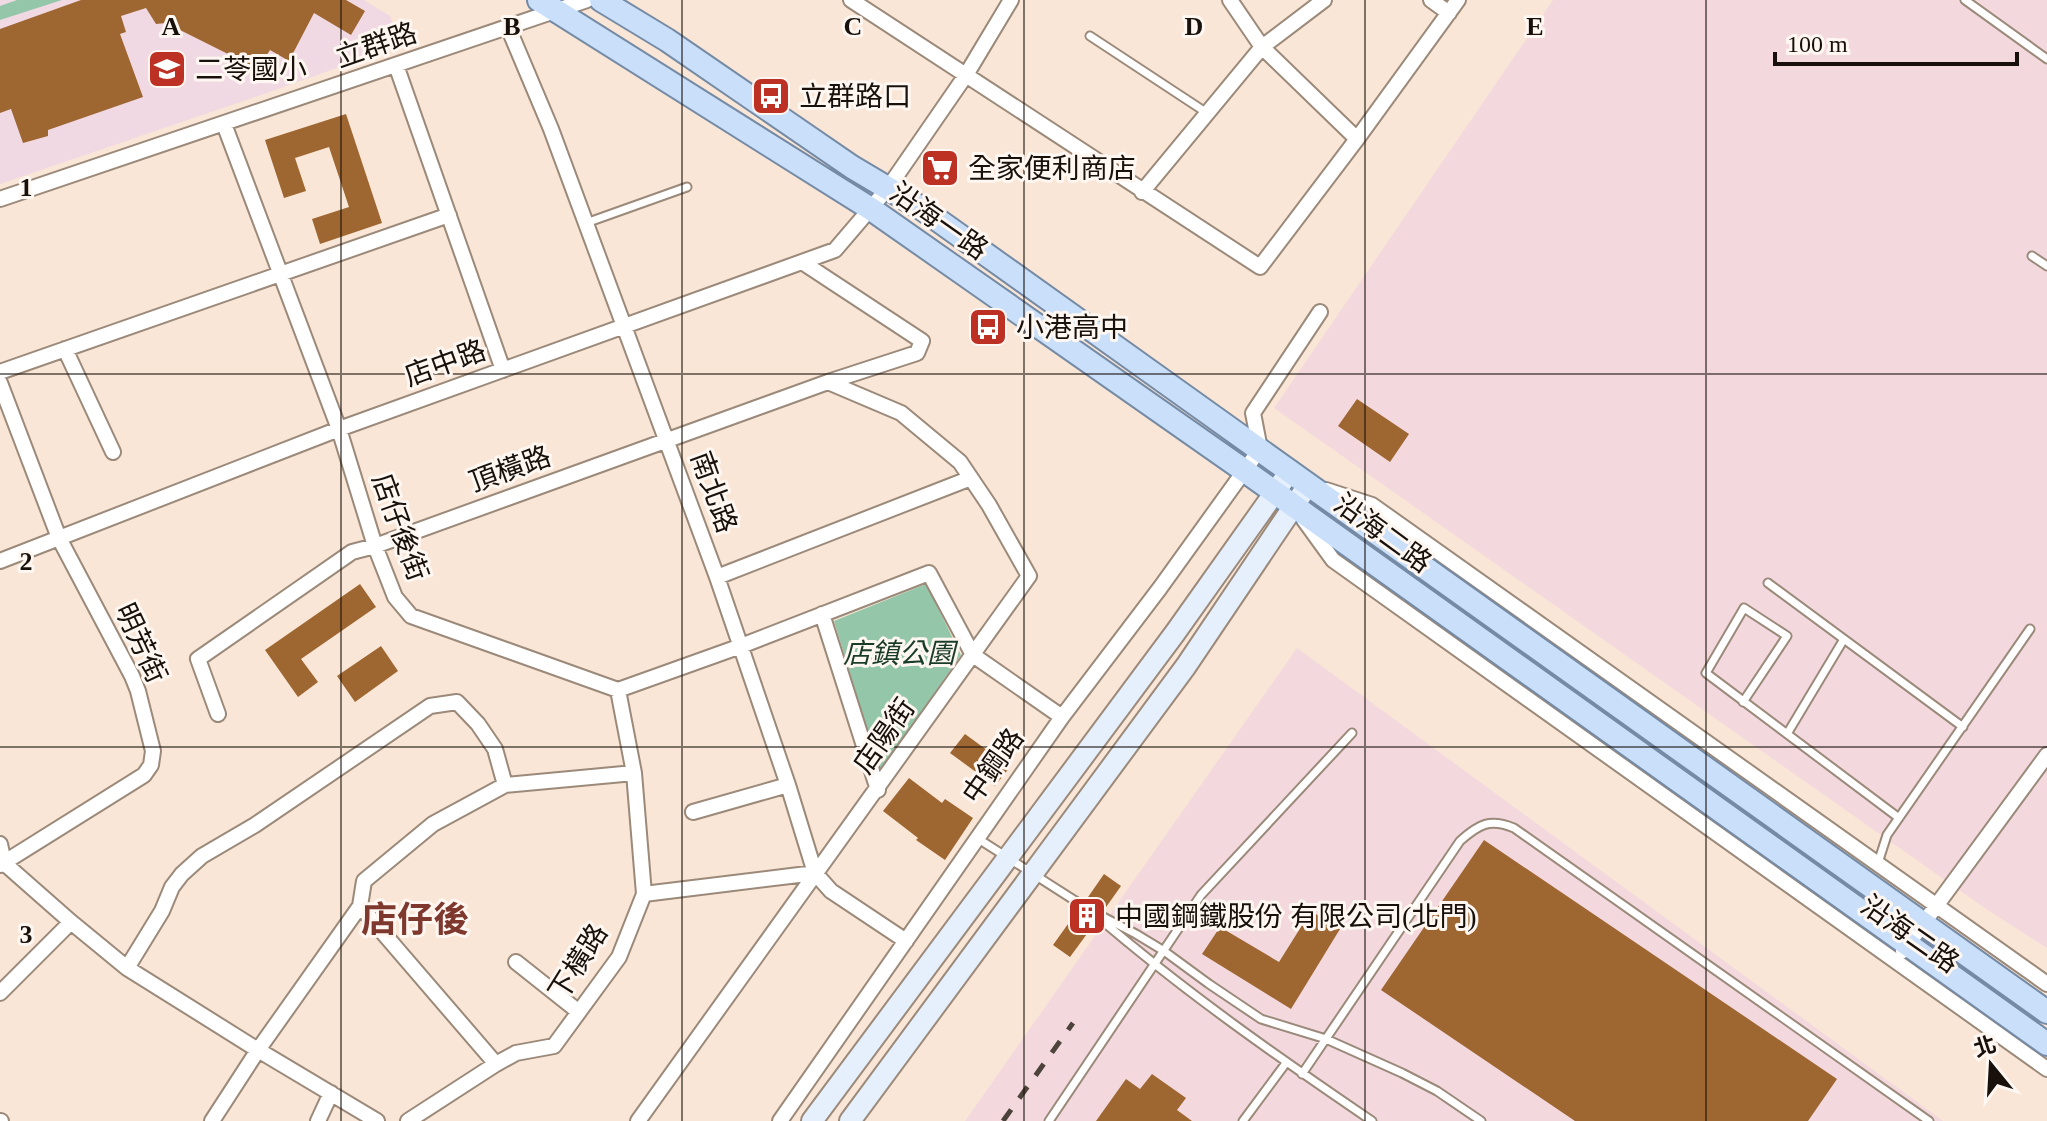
<svg xmlns="http://www.w3.org/2000/svg" width="2047" height="1121" font-family="'Times New Roman','Noto Sans TC',serif">
	<style>
		.industrial { fill: #f3d9de }
		.education { fill: #f1d9e4 }
		.green { fill: #94c7a9 }
		.building { fill: #9e6631 }
		.lines { fill: none; stroke-linecap: round; stroke-linejoin: round }
		.lane-casing { stroke: #9b897a; stroke-width: 11 }
		.street-casing { stroke: #9b897a; stroke-width: 18 }
		.secondary-casing { stroke: #9b897a; stroke-width: 24 }
		.primary-casing { stroke: #758aa4; stroke-width: 26 }
		.lane { stroke: #fff; stroke-width: 7 }
		.street { stroke: #fff; stroke-width: 14 }
		.secondary { stroke: #e5f0fc; stroke-width: 20 }
		.primary { stroke: #cae0fa; stroke-width: 22 }
		.rail { stroke: #4d433b; stroke-width: 5; stroke-dasharray: 14 14; stroke-linecap: butt }
		.grid { fill: none; stroke: #17100b; stroke-width: 2; stroke-opacity: 0.55 }
		.labels { text-anchor: middle; dominant-baseline: central; stroke-width: 6; stroke-linejoin: round; paint-order: stroke }
		.street-label { font-size: 28px; fill: #17100b; stroke: #fef6f0 }
		.poi-label { font-size: 28px; fill: #17100b; stroke: #fef6f0; text-anchor: start }
		.park-label { font-size: 28px; font-style: italic; fill: #193b29; stroke: #fef6f0 }
		.district-label { font-size: 36px; font-weight: bold; fill: #7e382e; stroke: #fef6f0 }
		.grid-label { font-size: 26px; text-anchor: middle; font-weight: bold; fill: #17100b; stroke: #fef6f0; stroke-width: 6; stroke-linejoin: round; paint-order: stroke }
	</style>
	<rect width="100%" height="100%" fill="#fae6d6"/>
	<path class="industrial" d="M 1553,0 L 2047,0 L 2047,948 L 1989,911 L 1274,408 Z
		M 1297,648 L 1943,1121 L 965,1121 Z"/>
	<path class="education" d="M 0,0 L 364,0 L 390,16 L 401,45 L 267,93 L 0,184 Z"/>
	<path class="green" d="M 17,0 L 62,0 L 0,20 L 0,6 Z
		M 926,584 L 961,655 L 880,771 L 834,621 Z"/>
	<path class="building" d="M 81,0 L 346,0 L 365,11 L 351,35 L 314,13 L 289,61 L 270,50 L 258,69 L 166,23 L 156,24 L 146,8 L 121,16 L 126,32 L 120,34 L 143,97 L 48,130 L 48,136 L 23,143 L 11,109 L 0,113 L 0,29 Z
		M 346,114 L 382,223 L 320,244 L 312,219 L 349,207 L 329,147 L 295,158 L 306,191 L 284,198 L 265,140 Z
		M 1357,399 L 1409,434 L 1390,462 L 1338,426 Z
		M 360,584 L 376,607 L 301,659 L 318,682 L 298,697 L 265,650 Z
		M 381,646 L 398,671 L 355,702 L 337,676 Z
		M 965,734 L 1010,767 L 995,786 L 950,753 Z
		M 909,778 L 942,803 L 945,799 L 973,818 L 945,860 L 916,840 L 918,838 L 883,811 Z
		M 1484,840 L 1837,1079 L 1808,1121 L 1575,1121 L 1381,990 Z
		M 1104,874 L 1121,886 L 1104,910 L 1086,900 Z
		M 1078,910 L 1093,919 L 1095,923 L 1070,957 L 1053,945 Z
		M 1311,911 L 1340,929 L 1291,1009 L 1202,954 L 1220,927 L 1279,962 Z
		M 1152,1074 L 1186,1098 L 1177,1110 L 1192,1121 L 1096,1121 L 1126,1079 L 1140,1089 Z"/>
	<g class="lines">
		<g class="lane-casing">
			<path id="lane" d="M 1965,0 L 2047,59
				M 1090,36 L 1207,113
				M 586,223 L 687,187
				M 2032,256 L 2047,266
				M 1768,583 L 1963,727
				M 1743,702 L 1787,636 L 1744,608 L 1706,673 L 1899,818
				M 1787,734 L 1844,639
				M 977,838 L 1088,909 L 1136,934 L 1164,951 L 1209,984 L 1261,1019 L 1326,1039 L 1402,1073 L 1437,1091 L 1481,1121
				M 1878,863 L 1887,835 L 2030,629
				M 1099,918 C 1185,992 1278,1057 1372,1121
				M 1302,1074 L 1460,841 C 1479,824 1490,818 1514,828 L 1929,1121
				M 1049,1121 L 1201,895 L 1352,733
				M 1243,1121 L 1286,1063"/>
		</g>
		<g class="street-casing">
			<path id="street" d="M 851,0 L 1260,267 L 1357,139 L 1458,0
				M 1230,0 L 1262,47 L 1357,139
				M 1431,0 L 1449,13
				M 508,27 L 551,129 L 717,577 L 788,785 L 815,873 L 831,891 L 906,941
				M 396,65 L 503,370
				M 224,124 L 339,429 L 375,546 L 395,597 L 411,616 L 618,690 L 741,646 L 929,573 L 973,655 L 1062,717
				M 1142,192 L 1262,47 L 1324,0
				M 0,199 L 587,0
				M 65,349 L 113,452
				M 0,372 L 449,215
				M 0,383 L 59,538 L 132,676 L 138,691 L 153,751 L 151,765 L 144,775 L 0,865
				M 1326,490 L 1372,505 L 2047,984
				M 1304,520 L 1333,560 L 2047,1069
				M 0,561 L 339,429 L 835,250 L 888,188 L 966,75 L 1011,0
				M 717,577 L 971,478
				M 822,614 L 878,790
				M 218,714 L 198,659 L 352,552 L 375,546 L 828,382 L 917,353 L 922,341 L 802,262
				M 693,812 L 788,785
				M 0,844 L 4,863 L 71,922 L 127,968 L 258,1050 L 377,1121
				M 644,894 L 815,873
				M 1903,951 L 2047,755
				M 516,962 L 579,1012
				M 127,968 L 162,911 L 172,887 L 182,874 L 202,856 L 255,825 L 430,706 L 457,702 L 478,724 L 495,749 L 505,785
				M 0,993 L 71,922
				M 496,1064 L 360,906 L 364,881 L 433,824 L 505,785 L 634,773
				M 0,1121 L 1,1121
				M 212,1121 L 258,1050 L 360,906
				M 318,1121 L 331,1093
				M 408,1121 L 496,1064 L 516,1053 L 554,1046 L 619,957 L 644,894 L 634,773 L 618,690
				M 638,1121 C 768,939 900,758 1029,576 L 989,505 L 960,462 L 901,413 L 828,382
				M 780,1121 L 1062,717 L 1160,588 L 1260,449 L 1253,413 L 1320,312"/>
		</g>
		<g class="secondary-casing">
			<path id="secondary" d="M 812,1121 L 1175,633 L 1290,471
				M 850,1121 L 1186,666 L 1308,485"/>
		</g>
		<g class="primary-casing">
			<path id="primary" d="M 539,0 L 871,209 L 1245,471 L 2047,1044
				M 601,0 L 667,40 L 852,167 L 921,208 L 2047,1012"/>
		</g>
		<use href="#lane" class="lane"/>
		<use href="#street" class="street"/>
		<use href="#secondary" class="secondary"/>
		<use href="#primary" class="primary"/>
		<path class="rail" d="M 1003,1121 L 1073,1023"/>
	</g>
	<path class="grid" d="M 341,0 L 341,1121M 682,0 L 682,1121M 1024,0 L 1024,1121M 1365,0 L 1365,1121M 1706,0 L 1706,1121M 0,374 L 2047,374M 0,747 L 2047,747"/>
	<defs>
		<g id="school-square" transform="scale(2)"><rect x="-9" y="-9" width="18" height="18" rx="4" fill="#bd3024" stroke="#fef6f0"/><path d="M0-5L7-2L0 1L-7-2ZM-4 1L0 2.5L4 1V4Q0 6-4 4Z" fill="#fff"/></g>
		<g id="bus-square" transform="scale(2)"><rect x="-9" y="-9" width="18" height="18" rx="4" fill="#bd3024" stroke="#fef6f0"/><path d="M-5-6H5V4H4V6H2V4H-2V6H-4V4H-5ZM-3.5-4V0h7V-4ZM-3.5 1.2v1.5H-2V1.2ZM2 1.2v1.5H3.5V1.2Z" fill="#fff"/></g>
		<g id="supermarket-square" transform="scale(2)"><rect x="-9" y="-9" width="18" height="18" rx="4" fill="#bd3024" stroke="#fef6f0"/><path d="M-6-5.5h2.5l.6 2H6L4.5 2H-2.5L-4.4-4H-6ZM-1.5 3.2a1.3 1.3 0 1 0 .1 0ZM3 3.2a1.3 1.3 0 1 0 .1 0Z" fill="#fff"/></g>
		<g id="building-square" transform="scale(2)"><rect x="-9" y="-9" width="18" height="18" rx="4" fill="#bd3024" stroke="#fef6f0"/><path d="M-4-6H4V6H1V3H-1V6H-4ZM-2.5-4.3h1.7v1.8h-1.7ZM.8-4.3h1.7v1.8H.8ZM-2.5-1h1.7V.8h-1.7ZM.8-1h1.7V.8H.8Z" fill="#fff"/></g>
	</defs>
	<g fill-rule="evenodd">
		<use href="#school-square" x="167" y="69"/>
		<use href="#bus-square" x="771" y="96"/>
		<use href="#supermarket-square" x="940" y="168"/>
		<use href="#bus-square" x="988" y="327"/>
		<use href="#building-square" x="1087" y="916"/>
	</g>
	<g class="labels">
		<g class="street-label">
			<text transform="translate(376 45) rotate(-19)">立群路</text>
			<text transform="translate(939 221) rotate(35)">沿海一路</text>
			<text transform="translate(445 363) rotate(-20)">店中路</text>
			<text transform="translate(510 469) rotate(-20)">頂橫路</text>
			<text transform="translate(714 492) rotate(70)">南北路</text>
			<text transform="translate(400 527) rotate(70)">店仔後街</text>
			<text transform="translate(1383 533) rotate(36)">沿海二路</text>
			<text transform="translate(141 643) rotate(65)">明芳街</text>
			<text transform="translate(884 736) rotate(-55)">店陽街</text>
			<text transform="translate(993 766) rotate(-55)">中鋼路</text>
			<text transform="translate(1910 934) rotate(35)">沿海二路</text>
			<text transform="translate(578 962) rotate(-58)">下橫路</text>
		</g>
		<g class="poi-label">
			<text x="195" y="69">二苓國小</text>
			<text x="799" y="96">立群路口</text>
			<text x="968" y="168">全家便利商店</text>
			<text x="1016" y="327">小港高中</text>
			<text x="1115" y="916">中國鋼鐵股份 有限公司(北門)</text>
		</g>
		<g class="park-label">
			<text x="899" y="653">店鎮公園</text>
		</g>
		<g class="district-label">
			<text x="415" y="920">店仔後</text>
		</g>
	</g>
	<g class="grid-label">
		<text x="171" y="35">A</text>
		<text x="512" y="35">B</text>
		<text x="853" y="35">C</text>
		<text x="1194" y="35">D</text>
		<text x="1535" y="35">E</text>
		<text x="26" y="196">1</text>
		<text x="26" y="570">2</text>
		<text x="26" y="943">3</text>
	</g>
	<g transform="translate(1991 1065) rotate(342)" stroke="#fef6f0" stroke-width="6" paint-order="stroke">
	<path d="M0-6L14 30L0 20L-14 30Z" fill="#17100b"/>
	<text y="-12" font-size="22" font-weight="bold" text-anchor="middle" fill="#17100b">北</text>
	</g>
	<path d="M1775 52v12h242v-12" fill="none" stroke="#17100b" stroke-width="4"/>
	<text x="1787" y="52" font-size="24" fill="#17100b" stroke="#fef6f0" stroke-width="6" paint-order="stroke">100 m</text>
</svg>
